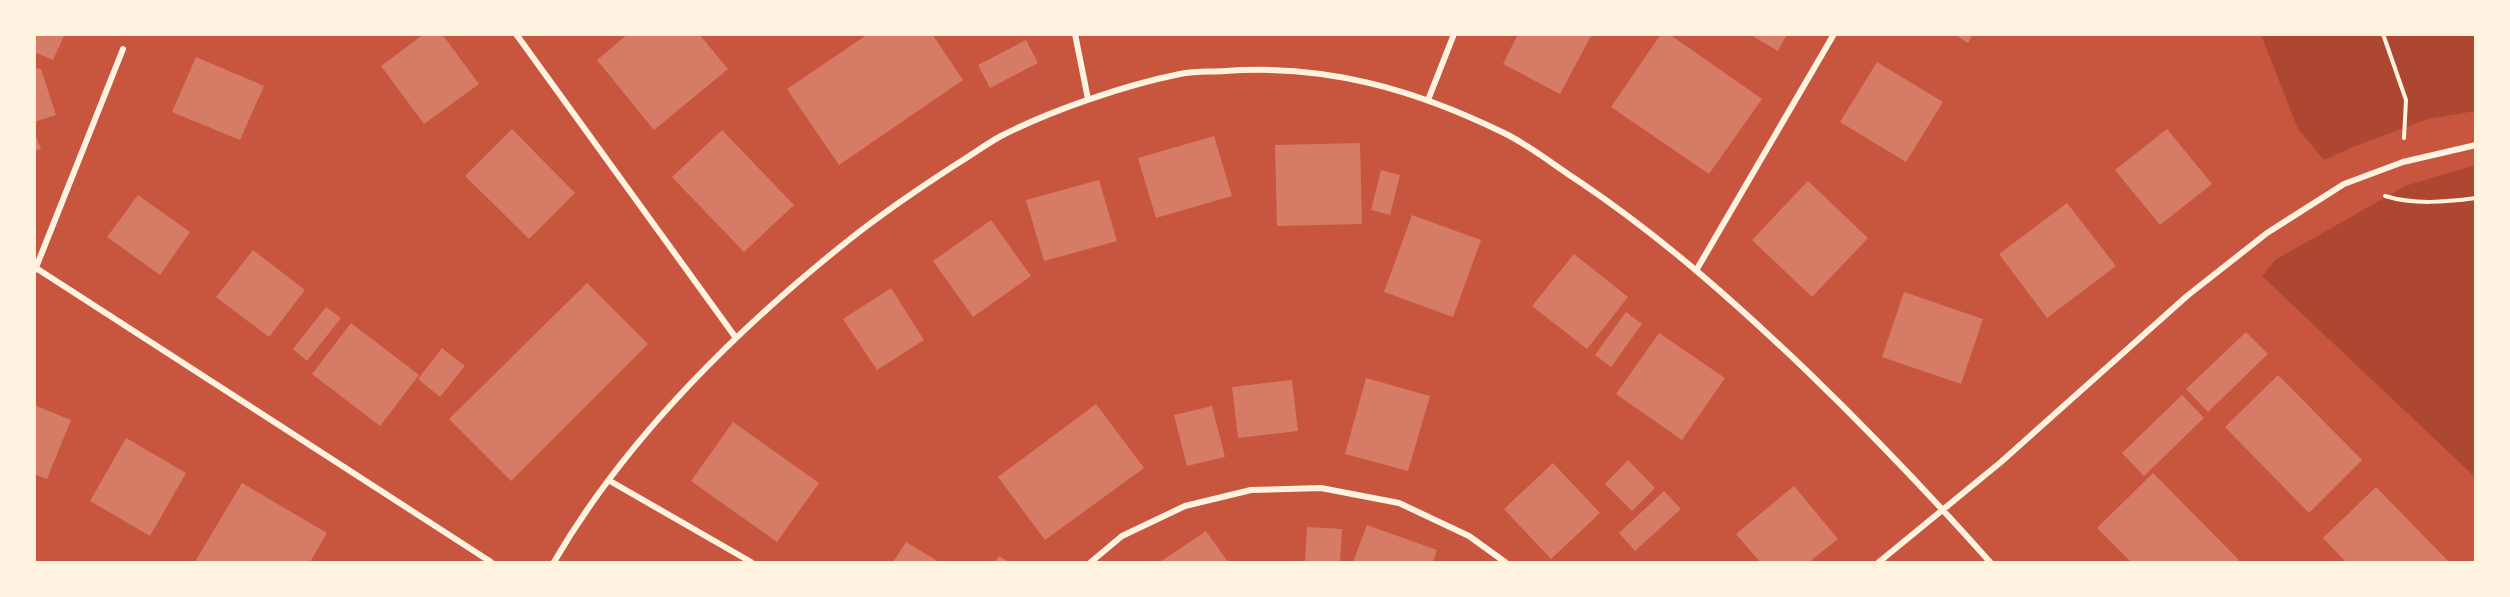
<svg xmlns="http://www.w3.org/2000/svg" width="2510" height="597" font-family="Commissioner,sans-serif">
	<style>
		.green { fill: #ae4732 }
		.building { fill: #d67c66 }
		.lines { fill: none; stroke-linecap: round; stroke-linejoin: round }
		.path { stroke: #fff3e0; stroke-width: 4 }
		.minor { stroke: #fff3e0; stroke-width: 6 }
	</style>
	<rect width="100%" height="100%" fill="#c8553d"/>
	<path class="green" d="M 2261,35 L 2475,35 L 2475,111 L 2428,119 L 2353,147 L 2324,160 L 2298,129 Z
		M 2475,165 L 2475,477 L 2262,276 L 2275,260 L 2405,186 Z"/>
	<path class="building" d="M 34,34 L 65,34 L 53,60 L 34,52 Z
		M 424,34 L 442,34 L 479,84 L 424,124 L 381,66 Z
		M 628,34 L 699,34 L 728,69 L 654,130 L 597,60 Z
		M 868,34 L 932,34 L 963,80 L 839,165 L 787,89 Z
		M 1518,34 L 1592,34 L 1560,94 L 1503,64 Z
		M 1661,34 L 1669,34 L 1762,99 L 1709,174 L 1611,107 Z
		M 1749,34 L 1787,34 L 1778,51 Z
		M 1954,34 L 1973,34 L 1968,43 Z
		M 1026,40 L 1038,63 L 990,88 L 978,65 Z
		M 196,57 L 264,86 L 240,140 L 172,112 Z
		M 1877,62 L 1943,102 L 1906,162 L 1840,122 Z
		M 34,68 L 41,69 L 56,115 L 34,122 Z
		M 512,129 L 575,193 L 529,239 L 465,176 Z
		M 2167,129 L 2212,184 L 2160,225 L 2115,170 Z
		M 722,130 L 794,205 L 744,252 L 672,177 Z
		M 34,132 L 41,149 L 34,151 Z
		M 1214,136 L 1232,196 L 1156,218 L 1138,158 Z
		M 1360,143 L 1362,224 L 1277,226 L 1275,145 Z
		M 1381,170 L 1400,175 L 1390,215 L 1371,210 Z
		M 1099,180 L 1117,241 L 1044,261 L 1026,200 Z
		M 1808,181 L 1868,238 L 1812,297 L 1752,240 Z
		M 138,195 L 190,232 L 160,275 L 107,237 Z
		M 2067,203 L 2116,266 L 2047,318 L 1999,254 Z
		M 1412,215 L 1481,240 L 1453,317 L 1384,292 Z
		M 991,220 L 1031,276 L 973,317 L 933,261 Z
		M 253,250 L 305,290 L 269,337 L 216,297 Z
		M 1574,254 L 1628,297 L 1587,349 L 1532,306 Z
		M 587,283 L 648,344 L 511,481 L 449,419 Z
		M 891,288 L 924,340 L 877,370 L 843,319 Z
		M 1904,292 L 1983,319 L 1961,384 L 1882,357 Z
		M 326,307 L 341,318 L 307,361 L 293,349 Z
		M 1626,312 L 1642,324 L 1611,367 L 1595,355 Z
		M 351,323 L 419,375 L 380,426 L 312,374 Z
		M 2246,332 L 2268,354 L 2208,412 L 2186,389 Z
		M 1659,333 L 1725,378 L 1682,440 L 1616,394 Z
		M 442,348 L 465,366 L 440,397 L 418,379 Z
		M 2278,375 L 2362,460 L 2309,513 L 2225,427 Z
		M 1366,378 L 1430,396 L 1408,471 L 1345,454 Z
		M 1292,380 L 1298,431 L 1238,438 L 1232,387 Z
		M 2182,395 L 2204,418 L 2144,476 L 2122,453 Z
		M 1096,404 L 1144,468 L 1045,540 L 998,477 Z
		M 34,405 L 71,420 L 47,479 L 34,474 Z
		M 1212,406 L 1225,457 L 1187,466 L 1174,415 Z
		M 733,422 L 819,483 L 777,542 L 691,481 Z
		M 126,438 L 186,473 L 150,536 L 90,501 Z
		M 1628,460 L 1655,488 L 1632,511 L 1605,484 Z
		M 1553,463 L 1600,513 L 1551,559 L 1504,509 Z
		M 2153,473 L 2239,560 L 2237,562 L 2131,562 L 2097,528 Z
		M 242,483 L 327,533 L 310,562 L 200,562 L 196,560 Z
		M 1794,486 L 1838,539 L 1809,562 L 1760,562 L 1736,534 Z
		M 2376,487 L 2449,562 L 2346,562 L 2323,538 Z
		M 1664,491 L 1681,509 L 1635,551 L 1619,533 Z
		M 1367,525 L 1437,550 L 1433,562 L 1353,562 Z
		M 1307,527 L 1342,529 L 1340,562 L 1305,562 Z
		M 1206,531 L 1228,562 L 1160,562 Z
		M 906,542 L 939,562 L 893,562 Z
		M 999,556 L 1009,562 L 995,562 Z"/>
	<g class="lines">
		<path class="path" d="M 2383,34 L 2406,100 L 2404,138
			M 2385,196 C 2414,205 2446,202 2476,198"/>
		<path class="minor" d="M 516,34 L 736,338
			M 1075,34 L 1088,99
			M 1428,100 L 1454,34
			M 36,268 L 491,562
			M 1697,269 L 1834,34
			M 35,270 L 123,49
			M 610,481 L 751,562
			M 554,562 C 627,436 744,322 859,232 C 893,206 927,183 963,160 C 976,152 988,143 1001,136 C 1052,110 1125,85 1180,74 C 1195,71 1211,72 1225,71 C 1326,64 1414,89 1504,133 C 1531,146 1555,166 1580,182 C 1663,238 1737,304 1809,373 C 1872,434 1932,497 1990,562
			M 1091,562 L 1122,536 L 1185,506 L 1251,490 L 1321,488 L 1399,503 L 1469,536 L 1505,562
			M 1879,562 L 2001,462 L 2187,296 L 2267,233 L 2344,184 L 2403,162 L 2476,145"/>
	</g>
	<rect width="2510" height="597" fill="none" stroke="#fff3e0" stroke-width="72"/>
</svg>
